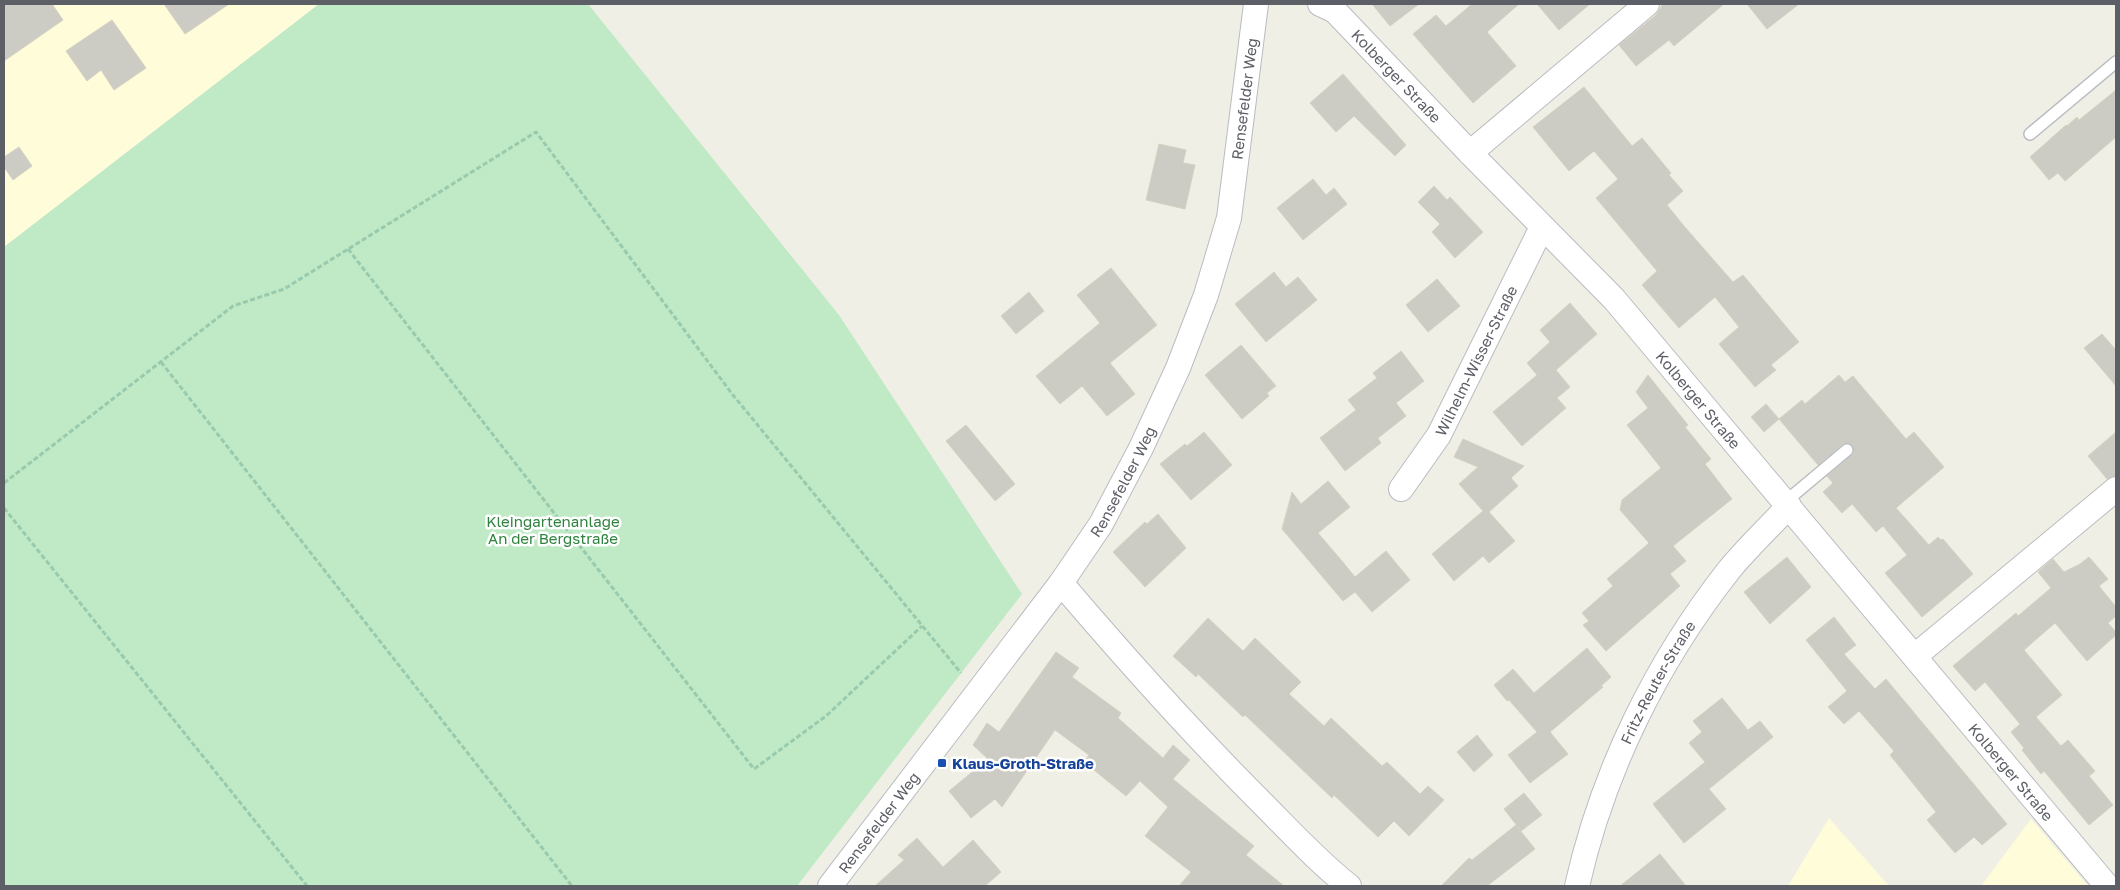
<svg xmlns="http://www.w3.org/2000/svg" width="2120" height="890" font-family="'Golos Text',sans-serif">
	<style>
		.commercial { fill: #fffcda }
		.green { fill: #c0e9c6 }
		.building { fill: #cdccc4; stroke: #d5d2c2 }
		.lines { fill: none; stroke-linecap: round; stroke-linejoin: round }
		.service-casing { stroke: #b9bcc1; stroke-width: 14 }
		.minor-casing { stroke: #b9bcc1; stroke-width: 26 }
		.path { stroke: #98caad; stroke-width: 3; stroke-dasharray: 5 2.5; stroke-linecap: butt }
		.service { stroke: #fff; stroke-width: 11 }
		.minor { stroke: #fff; stroke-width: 24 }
		.transit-dot { fill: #1a4fb4; stroke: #fff; stroke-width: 2 }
		.labels { text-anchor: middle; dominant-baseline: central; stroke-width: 5; stroke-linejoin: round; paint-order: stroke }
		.street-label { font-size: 15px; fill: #5c5f66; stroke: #fff }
		.park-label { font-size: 15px; fill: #2f833f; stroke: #fff }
		.transit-label { font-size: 15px; font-weight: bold; fill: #164399; stroke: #fff; text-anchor: start }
	</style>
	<rect width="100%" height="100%" fill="#f0efe5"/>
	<path class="commercial" d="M 4,4 L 319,4 L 4,247 Z
		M 1829,818 L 1889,886 L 1788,886 Z
		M 2031,819 L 2088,886 L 1981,886 Z"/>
	<path class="green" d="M 319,4 L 588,4 L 839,315 L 1022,594 L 797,886 L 4,886 L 4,247 Z"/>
	<path class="building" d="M 4,4 L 52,4 L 63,20 L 4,61 Z
		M 164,4 L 229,4 L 185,34 Z
		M 1372,4 L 1419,4 L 1390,26 Z
		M 1472,4 L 1519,4 L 1487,32 L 1516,66 L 1473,103 L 1413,34 L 1436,15 L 1446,26 Z
		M 1537,4 L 1590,4 L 1559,30 Z
		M 1663,4 L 1724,4 L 1674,46 L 1669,40 L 1636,66 L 1619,45 L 1656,15 Z
		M 1747,4 L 1799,4 L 1767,29 Z
		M 112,20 L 146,68 L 114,90 L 101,70 L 87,81 L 66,51 Z
		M 1343,74 L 1406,145 L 1395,156 L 1354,116 L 1336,132 L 1310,103 Z
		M 1584,87 L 1632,146 L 1642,138 L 1671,173 L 1669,175 L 1683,191 L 1667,205 L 1684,226 L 1733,282 L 1743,275 L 1799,342 L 1771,365 L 1776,370 L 1755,387 L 1719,344 L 1739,327 L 1715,297 L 1679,328 L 1642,285 L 1657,271 L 1596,198 L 1618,179 L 1594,151 L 1569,171 L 1533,127 Z
		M 2116,90 L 2116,137 L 2065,181 L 2058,173 L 2049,180 L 2030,157 L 2066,125 L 2067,126 L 2077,117 L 2079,120 Z
		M 1159,144 L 1186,150 L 1183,163 L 1195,165 L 1185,209 L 1146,200 Z
		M 19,147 L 32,166 L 13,180 L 4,167 L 4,157 Z
		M 1313,179 L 1326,195 L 1334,188 L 1347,204 L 1303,240 L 1277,208 Z
		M 1434,186 L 1447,200 L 1450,197 L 1483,232 L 1455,258 L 1432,232 L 1440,224 L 1418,202 Z
		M 1111,268 L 1157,325 L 1110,363 L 1135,394 L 1107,416 L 1082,386 L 1060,404 L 1036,376 L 1100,323 L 1077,295 Z
		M 1274,272 L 1286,287 L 1298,277 L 1317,300 L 1266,342 L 1235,304 Z
		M 1437,279 L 1460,306 L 1428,332 L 1406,305 Z
		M 1029,292 L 1044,311 L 1016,334 L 1001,316 Z
		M 1570,303 L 1597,334 L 1556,370 L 1570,387 L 1557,398 L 1566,408 L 1522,446 L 1493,412 L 1537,375 L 1527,363 L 1550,342 L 1540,330 Z
		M 2102,334 L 2116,350 L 2116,386 L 2084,348 Z
		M 1241,345 L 1276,386 L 1267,393 L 1269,396 L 1242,419 L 1205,375 Z
		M 1401,351 L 1424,381 L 1396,403 L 1406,416 L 1378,438 L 1381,443 L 1345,471 L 1320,438 L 1356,410 L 1348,400 L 1377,378 L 1373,373 Z
		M 1648,375 L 1688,425 L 1685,427 L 1711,459 L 1705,464 L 1732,499 L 1673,546 L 1686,561 L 1670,574 L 1680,586 L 1606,651 L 1583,625 L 1589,621 L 1582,613 L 1613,586 L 1607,579 L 1649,543 L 1620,510 L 1622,500 L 1661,468 L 1627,425 L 1648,408 L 1636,392 Z
		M 1839,375 L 1845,382 L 1853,376 L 1906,439 L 1914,432 L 1944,467 L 1896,508 L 1929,545 L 1938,537 L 1941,540 L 1943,539 L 1973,574 L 1922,617 L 1885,573 L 1907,555 L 1883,526 L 1876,532 L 1852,504 L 1842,513 L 1823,492 L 1833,483 L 1827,476 L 1854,453 L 1853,446 L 1849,443 L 1843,444 L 1818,465 L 1779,419 L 1802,400 L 1805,404 Z
		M 1766,404 L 1779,419 L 1764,432 L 1751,417 Z
		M 966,425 L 1015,484 L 995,501 L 946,441 Z
		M 1204,432 L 1232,465 L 1191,500 L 1160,464 L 1185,444 L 1187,446 Z
		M 2116,432 L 2116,476 L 2107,479 L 2088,456 Z
		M 1463,439 L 1524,466 L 1511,478 L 1518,486 L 1489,512 L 1515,541 L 1489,563 L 1483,556 L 1454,581 L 1432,554 L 1483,511 L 1459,484 L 1478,467 L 1454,457 Z
		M 1328,481 L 1350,507 L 1318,533 L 1342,561 L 1355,577 L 1386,551 L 1410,580 L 1372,612 L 1355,592 L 1343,601 L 1282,529 L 1292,492 L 1301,504 Z
		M 1158,514 L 1186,548 L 1145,587 L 1113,552 L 1145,522 L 1147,524 Z
		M 1787,557 L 1811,587 L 1770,624 L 1744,592 Z
		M 2089,557 L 2108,579 L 2099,586 L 2116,607 L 2116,616 L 2108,623 L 2116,632 L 2116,635 L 2087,661 L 2055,623 L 2024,650 L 2062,695 L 2036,717 L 2061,746 L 2068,740 L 2095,771 L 2089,776 L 2113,805 L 2089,825 L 2044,771 L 2041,774 L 2022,750 L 2024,748 L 2011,732 L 2020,724 L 1985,682 L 1975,691 L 1953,666 L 2016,613 L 2018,616 L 2051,588 L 2038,572 L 2053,559 L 2064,572 L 2080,564 Z
		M 1834,617 L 1856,645 L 1844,654 L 1875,689 L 1886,679 L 2007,824 L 1982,845 L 1974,837 L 1955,853 L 1927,820 L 1936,812 L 1890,755 L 1894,751 L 1859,711 L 1844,724 L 1828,707 L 1847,691 L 1806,640 Z
		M 1208,618 L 1243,651 L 1255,638 L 1301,682 L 1289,694 L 1324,726 L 1331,718 L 1382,766 L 1387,762 L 1420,794 L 1428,786 L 1444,800 L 1409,836 L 1394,821 L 1378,837 L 1334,795 L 1332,798 L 1245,715 L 1243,717 L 1198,674 L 1196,677 L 1173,656 Z
		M 1587,648 L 1611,677 L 1601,686 L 1603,687 L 1550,732 L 1568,754 L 1530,783 L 1508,755 L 1537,732 L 1509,700 L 1507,701 L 1494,685 L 1513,669 L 1534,693 Z
		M 1056,652 L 1079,668 L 1072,677 L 1121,713 L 1118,718 L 1163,758 L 1173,745 L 1190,760 L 1173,779 L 1254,846 L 1246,855 L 1284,886 L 1179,886 L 1191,872 L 1145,836 L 1168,807 L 1140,781 L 1126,796 L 1084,762 L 1089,755 L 1055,730 L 1002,807 L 995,799 L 971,818 L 949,791 L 988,759 L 973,745 L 987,723 L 999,732 Z
		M 1722,698 L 1748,730 L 1760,721 L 1773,737 L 1709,789 L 1726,809 L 1684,843 L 1653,804 L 1705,762 L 1689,743 L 1702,732 L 1693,721 Z
		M 1477,735 L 1493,755 L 1474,772 L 1457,752 Z
		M 1524,793 L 1542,815 L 1521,831 L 1504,809 Z
		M 1516,825 L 1535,849 L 1487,886 L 1441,886 L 1469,858 L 1472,860 Z
		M 917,838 L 943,867 L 973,840 L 1001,872 L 985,886 L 875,886 L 904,860 L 898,855 Z
		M 1660,854 L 1686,886 L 1620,886 Z"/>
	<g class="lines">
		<g class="service-casing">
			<path id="service" d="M 2030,134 L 2116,62
				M 1785,502 L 1847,450"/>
		</g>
		<g class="minor-casing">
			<g id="minor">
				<path id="s1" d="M 1320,4 L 1335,11 L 1470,153 L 1614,299 L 2107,886"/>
				<path d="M 1470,153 L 1647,4"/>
				<path id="s2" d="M 1401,489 L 1439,435 L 1542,227"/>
				<path d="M 1061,583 C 1125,658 1191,732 1261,802 C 1290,831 1317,861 1349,886"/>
				<path d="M 1915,656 L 2116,489"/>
				<path id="s3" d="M 830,886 L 1061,583 L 1101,524 L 1141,448 L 1178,368 L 1206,295 L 1229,218 L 1256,4"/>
				<path id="s4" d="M 1577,886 C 1603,771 1656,663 1729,570 C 1747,548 1769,527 1789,506"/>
			</g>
		</g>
		<path class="path" d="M 348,249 L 754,769 L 826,716 L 922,626
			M 161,362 L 572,886
			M 4,483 L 233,306 L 284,289 L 536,132 L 733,395 L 961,673
			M 4,508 L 307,886"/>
		<use href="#service" class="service"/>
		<use href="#minor" class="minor"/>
	</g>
	<rect class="transit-dot" x="937" y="758" width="10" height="10" rx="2.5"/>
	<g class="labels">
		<g class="street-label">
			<text stroke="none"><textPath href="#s1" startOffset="106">Kolberger Straße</textPath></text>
			<text stroke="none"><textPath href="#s3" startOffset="905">Rensefelder Weg</textPath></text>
			<text stroke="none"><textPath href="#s2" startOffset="149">Wilhelm-Wisser-Straße</textPath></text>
			<text stroke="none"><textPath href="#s1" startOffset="549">Kolberger Straße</textPath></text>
			<text stroke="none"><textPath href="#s3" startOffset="500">Rensefelder Weg</textPath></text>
			<text stroke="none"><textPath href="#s4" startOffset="220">Fritz-Reuter-Straße</textPath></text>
			<text stroke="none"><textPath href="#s1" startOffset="1035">Kolberger Straße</textPath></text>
			<text stroke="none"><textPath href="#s3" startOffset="80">Rensefelder Weg</textPath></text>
		</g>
		<g class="park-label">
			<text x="553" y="521">Kleingartenanlage<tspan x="553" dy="17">An der Bergstraße</tspan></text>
		</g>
		<g class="transit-label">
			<text x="952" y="763">Klaus-Groth-Straße</text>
		</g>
	</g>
	<rect width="2120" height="890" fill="none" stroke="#5c5f66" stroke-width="10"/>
</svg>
